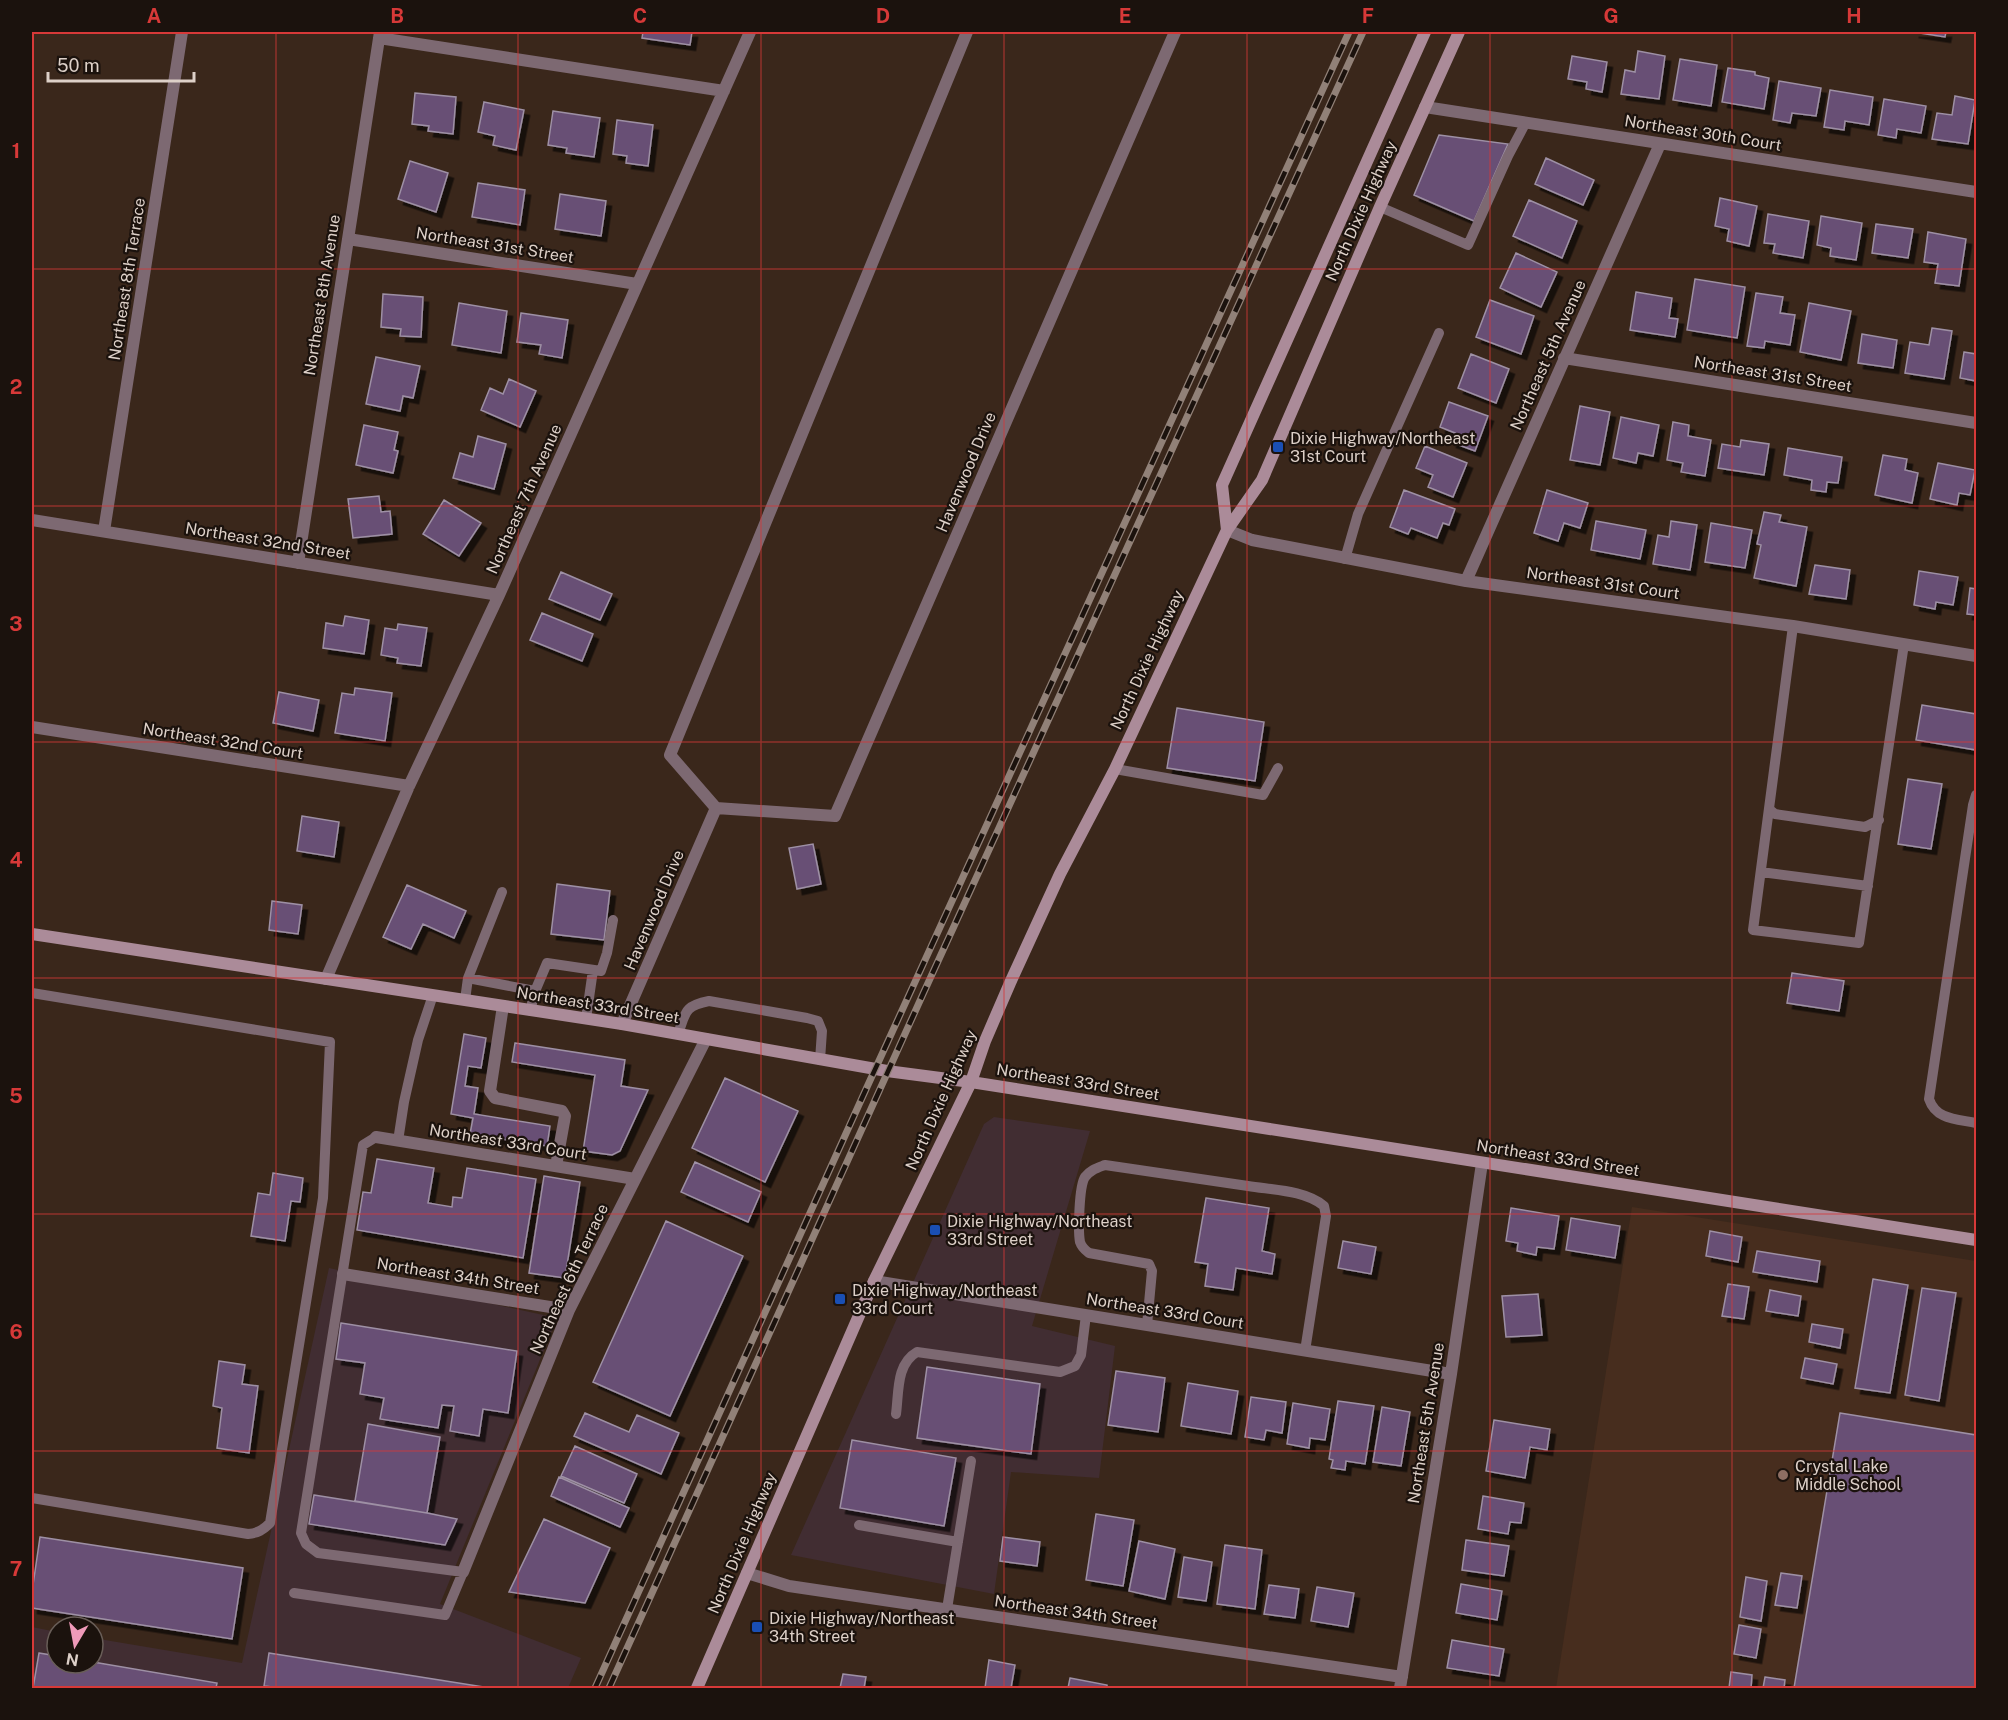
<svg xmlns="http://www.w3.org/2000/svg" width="2008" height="1720" font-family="'Public Sans',sans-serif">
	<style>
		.commercial { fill: #412d32 }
		.built { fill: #472d1e }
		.building { fill: #684f74; stroke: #9e90a5; stroke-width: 1.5; filter: url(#shadow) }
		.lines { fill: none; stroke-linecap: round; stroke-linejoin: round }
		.lane { stroke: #7d6972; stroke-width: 10 }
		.street { stroke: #7d6972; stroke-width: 12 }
		.secondary { stroke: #ab8b99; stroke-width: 12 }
		.rail-casing { stroke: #918178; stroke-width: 7 }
		.rail { stroke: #1b120d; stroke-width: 4.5; stroke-dasharray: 14; stroke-linecap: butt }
		.grid { fill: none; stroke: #d73938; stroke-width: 1.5; stroke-opacity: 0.55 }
		.transit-dot { fill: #1a4fb4; stroke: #1b120d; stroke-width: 2 }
		.education-dot { fill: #8d6e63; stroke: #1b120d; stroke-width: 2 }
		.labels { text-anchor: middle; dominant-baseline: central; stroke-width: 4.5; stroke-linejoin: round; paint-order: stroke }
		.street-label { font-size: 16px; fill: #ddd0c8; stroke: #1b120d }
		.poi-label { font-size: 16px; fill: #ddd0c8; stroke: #1b120d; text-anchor: start }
		.neatline { fill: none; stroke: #d73938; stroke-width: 2 }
		.grid-label { font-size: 20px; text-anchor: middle; font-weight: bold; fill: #d73938 }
	</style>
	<defs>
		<filter id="shadow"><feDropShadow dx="5.5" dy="5.5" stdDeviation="0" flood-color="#0009"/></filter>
	</defs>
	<rect width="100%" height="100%" fill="#3a271b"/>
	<path class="commercial" d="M 994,1117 L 1090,1131 L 1032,1326 L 1115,1346 L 1099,1478 L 1011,1472 L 994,1594 L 791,1555 L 984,1124 Z
		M 329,1268 L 557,1318 L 440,1604 L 581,1658 L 568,1688 L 32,1688 L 32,1627 L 57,1632 L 57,1663 L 93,1663 L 93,1638 L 242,1663 Z"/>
	<path class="built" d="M 1632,1207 L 1976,1261 L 1976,1688 L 1556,1688 Z"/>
	<path class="building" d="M 643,32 L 692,32 L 690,45 L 642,38 Z
		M 1913,32 L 1946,32 L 1945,37 Z
		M 1638,51 L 1665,56 L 1659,99 L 1621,94 L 1625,70 L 1635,72 Z
		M 1572,56 L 1607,62 L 1602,92 L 1586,89 L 1587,82 L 1568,79 Z
		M 1680,59 L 1717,65 L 1711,106 L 1673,100 Z
		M 1728,68 L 1755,72 L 1755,75 L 1769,78 L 1764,109 L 1722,102 Z
		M 1779,81 L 1821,88 L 1816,116 L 1792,113 L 1790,123 L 1773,120 Z
		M 1830,90 L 1873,97 L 1869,125 L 1845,121 L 1844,130 L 1824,127 Z
		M 415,93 L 456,97 L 453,134 L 428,131 L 429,126 L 412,124 Z
		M 1955,96 L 1975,100 L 1968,144 L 1932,139 L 1937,113 L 1952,115 Z
		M 1884,99 L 1926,106 L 1921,133 L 1897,129 L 1896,138 L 1878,135 Z
		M 484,102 L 524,110 L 516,150 L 493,145 L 495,136 L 478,132 Z
		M 553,111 L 600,118 L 594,157 L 566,153 L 567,148 L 548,145 Z
		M 617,120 L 653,125 L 648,166 L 626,163 L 627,156 L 613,154 Z
		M 1439,135 L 1508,144 L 1474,221 L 1414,195 Z
		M 1546,158 L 1594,180 L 1583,205 L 1535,184 Z
		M 410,161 L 448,173 L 436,212 L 398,199 Z
		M 478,183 L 525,190 L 520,225 L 472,217 Z
		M 560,194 L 606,201 L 601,236 L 555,229 Z
		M 1720,198 L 1757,206 L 1749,246 L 1727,241 L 1729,229 L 1715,226 Z
		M 1529,200 L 1577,221 L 1562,258 L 1513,236 Z
		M 1768,214 L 1809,221 L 1803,258 L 1773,253 L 1775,244 L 1764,243 Z
		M 1821,216 L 1862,223 L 1856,260 L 1830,256 L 1831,248 L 1817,245 Z
		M 1876,224 L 1913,229 L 1908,258 L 1872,253 Z
		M 1928,232 L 1966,239 L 1959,286 L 1935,283 L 1938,264 L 1924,262 Z
		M 1516,253 L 1557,272 L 1541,307 L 1500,288 Z
		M 1695,279 L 1745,287 L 1737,338 L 1687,330 Z
		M 1636,292 L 1672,298 L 1669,318 L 1678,319 L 1675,337 L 1630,330 Z
		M 1756,293 L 1783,297 L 1780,313 L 1795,315 L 1790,345 L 1765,341 L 1764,348 L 1747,346 Z
		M 383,294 L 423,297 L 421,337 L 400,336 L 401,329 L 381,327 Z
		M 1490,300 L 1534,316 L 1521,354 L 1476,337 Z
		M 459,303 L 507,311 L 501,353 L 452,345 Z
		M 1809,303 L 1851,311 L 1841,360 L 1800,352 Z
		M 521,313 L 568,320 L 562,358 L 539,354 L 541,345 L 517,342 Z
		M 1932,328 L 1952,331 L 1944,379 L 1905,373 L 1910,342 L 1929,345 Z
		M 1862,334 L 1897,340 L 1893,368 L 1858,363 Z
		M 1964,352 L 1976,354 L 1976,381 L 1960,378 Z
		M 1471,354 L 1509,369 L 1496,403 L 1458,388 Z
		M 376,357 L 420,366 L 413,398 L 403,396 L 400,411 L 366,404 Z
		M 509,379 L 536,391 L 520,427 L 481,410 L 490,388 L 503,394 Z
		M 1449,402 L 1488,416 L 1475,451 L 1451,442 L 1455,433 L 1440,427 Z
		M 1580,406 L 1610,412 L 1600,465 L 1570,460 Z
		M 1621,417 L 1659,425 L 1653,456 L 1638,453 L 1636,463 L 1613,458 Z
		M 1673,422 L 1689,425 L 1688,436 L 1711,440 L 1705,476 L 1681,472 L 1683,463 L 1667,460 Z
		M 364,425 L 398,432 L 394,450 L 398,451 L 393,473 L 356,465 Z
		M 478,436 L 506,444 L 494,489 L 453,478 L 460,453 L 473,457 Z
		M 1741,440 L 1769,444 L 1764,475 L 1718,468 L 1722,444 L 1740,447 Z
		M 1425,446 L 1467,463 L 1453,497 L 1428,487 L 1433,475 L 1416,468 Z
		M 1788,448 L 1842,457 L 1838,483 L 1827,482 L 1826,492 L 1811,490 L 1812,480 L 1784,475 Z
		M 1883,455 L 1907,459 L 1905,470 L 1918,473 L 1912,503 L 1875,495 Z
		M 1938,463 L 1975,470 L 1970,495 L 1959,493 L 1957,505 L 1930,499 Z
		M 1404,490 L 1455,509 L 1449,525 L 1443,523 L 1437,538 L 1411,528 L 1408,534 L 1390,527 Z
		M 1547,490 L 1588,503 L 1580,528 L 1564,523 L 1558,541 L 1534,533 Z
		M 379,496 L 381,512 L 390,511 L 392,534 L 353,538 L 348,499 Z
		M 444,500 L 481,523 L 459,556 L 423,534 Z
		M 1764,512 L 1781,515 L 1779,522 L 1807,527 L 1796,586 L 1754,578 L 1761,545 L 1757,544 Z
		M 1596,521 L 1646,530 L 1640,559 L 1591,550 Z
		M 1671,521 L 1697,525 L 1690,570 L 1653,564 L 1658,535 L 1669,537 Z
		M 1711,523 L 1752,530 L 1745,568 L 1705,562 Z
		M 1815,565 L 1850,570 L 1846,599 L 1809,594 Z
		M 1919,571 L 1958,577 L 1953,605 L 1936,602 L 1935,609 L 1914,605 Z
		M 561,572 L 612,594 L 600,620 L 549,599 Z
		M 1970,588 L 1976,589 L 1976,615 L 1967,614 Z
		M 542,613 L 593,634 L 582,661 L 530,640 Z
		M 345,616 L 369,620 L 364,654 L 323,648 L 326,623 L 343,626 Z
		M 398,624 L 427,628 L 421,666 L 397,663 L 398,658 L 381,655 L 385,628 L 397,630 Z
		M 355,688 L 392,693 L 385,741 L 335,733 L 342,693 L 354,695 Z
		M 279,692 L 319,700 L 313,731 L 273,723 Z
		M 1922,705 L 1976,714 L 1976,750 L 1916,740 Z
		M 1177,708 L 1264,722 L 1255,781 L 1167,768 Z
		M 1908,779 L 1942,784 L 1931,849 L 1898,844 Z
		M 302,816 L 339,822 L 334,857 L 297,851 Z
		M 813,844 L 821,884 L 797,889 L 789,848 Z
		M 557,884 L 610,891 L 604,940 L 551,934 Z
		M 407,885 L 466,911 L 454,938 L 423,924 L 411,949 L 383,937 Z
		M 272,901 L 302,905 L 298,934 L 269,930 Z
		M 1792,973 L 1844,981 L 1839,1011 L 1787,1003 Z
		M 464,1034 L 486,1038 L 481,1068 L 468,1066 L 465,1086 L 478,1088 L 474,1114 L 550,1126 L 547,1146 L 470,1134 L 473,1118 L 451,1114 Z
		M 515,1043 L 625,1060 L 621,1086 L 648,1090 L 620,1151 L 612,1155 L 583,1151 L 595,1075 L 512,1062 Z
		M 725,1078 L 798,1111 L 765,1182 L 692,1148 Z
		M 377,1159 L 434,1168 L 428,1203 L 452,1207 L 453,1197 L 462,1198 L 467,1168 L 536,1179 L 523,1258 L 357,1230 L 363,1192 L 371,1193 Z
		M 695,1162 L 761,1192 L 748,1222 L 681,1192 Z
		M 273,1173 L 303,1178 L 300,1202 L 291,1201 L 285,1241 L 251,1236 L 258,1193 L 270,1195 Z
		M 544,1176 L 580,1182 L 565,1278 L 529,1273 Z
		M 1206,1198 L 1269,1208 L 1262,1251 L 1275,1254 L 1272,1274 L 1236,1268 L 1233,1290 L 1205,1286 L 1208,1264 L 1195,1262 Z
		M 1511,1208 L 1559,1216 L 1554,1249 L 1537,1247 L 1536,1255 L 1517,1251 L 1518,1243 L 1506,1241 Z
		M 1571,1218 L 1620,1226 L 1615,1258 L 1566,1250 Z
		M 666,1221 L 743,1256 L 670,1416 L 593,1382 Z
		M 1710,1231 L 1742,1237 L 1738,1262 L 1706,1256 Z
		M 1343,1241 L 1376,1247 L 1371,1274 L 1338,1268 Z
		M 1757,1251 L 1820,1261 L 1817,1282 L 1753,1272 Z
		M 1873,1279 L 1908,1285 L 1890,1393 L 1855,1388 Z
		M 1728,1284 L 1749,1287 L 1744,1319 L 1722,1316 Z
		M 1922,1288 L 1956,1293 L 1939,1401 L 1905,1395 Z
		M 1770,1290 L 1801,1296 L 1798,1316 L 1766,1311 Z
		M 1538,1294 L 1542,1335 L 1506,1337 L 1502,1296 Z
		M 341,1323 L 517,1351 L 508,1413 L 483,1409 L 479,1436 L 450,1431 L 454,1406 L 442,1405 L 438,1428 L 380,1419 L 384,1398 L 360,1394 L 365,1363 L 336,1359 Z
		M 1812,1324 L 1843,1329 L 1840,1348 L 1809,1342 Z
		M 1805,1358 L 1837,1364 L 1833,1384 L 1801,1378 Z
		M 219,1361 L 245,1365 L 242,1384 L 258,1386 L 249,1453 L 217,1448 L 222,1408 L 213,1406 Z
		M 927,1367 L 1040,1384 L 1031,1454 L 917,1438 Z
		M 1116,1371 L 1165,1378 L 1158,1432 L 1108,1425 Z
		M 1188,1383 L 1238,1391 L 1231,1434 L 1181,1426 Z
		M 1251,1397 L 1286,1402 L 1282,1433 L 1266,1430 L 1264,1440 L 1245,1437 Z
		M 1338,1401 L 1374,1406 L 1365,1464 L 1346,1461 L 1345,1470 L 1331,1468 L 1333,1460 L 1329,1459 Z
		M 1293,1403 L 1330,1409 L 1325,1440 L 1310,1438 L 1309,1448 L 1287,1444 Z
		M 1382,1407 L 1410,1412 L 1401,1466 L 1373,1462 Z
		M 585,1413 L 629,1432 L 637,1415 L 679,1433 L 661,1474 L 574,1436 Z
		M 1840,1413 L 1976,1435 L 1976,1688 L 1794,1688 Z
		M 1494,1420 L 1550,1429 L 1547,1450 L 1530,1447 L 1525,1478 L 1486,1471 Z
		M 368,1424 L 440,1437 L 427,1513 L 355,1501 Z
		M 852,1440 L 956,1458 L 944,1526 L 840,1508 Z
		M 575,1446 L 637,1474 L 624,1503 L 561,1476 Z
		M 559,1477 L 629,1508 L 620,1527 L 551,1496 Z
		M 314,1495 L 427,1513 L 457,1519 L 445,1545 L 309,1524 Z
		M 1483,1496 L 1524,1503 L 1521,1523 L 1510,1522 L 1508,1534 L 1478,1529 Z
		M 1096,1514 L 1134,1520 L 1123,1586 L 1086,1580 Z
		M 544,1519 L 610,1548 L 585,1603 L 509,1592 Z
		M 40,1537 L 243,1568 L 232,1639 L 32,1608 L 32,1592 Z
		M 1003,1537 L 1040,1542 L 1037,1566 L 1000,1561 Z
		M 1466,1540 L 1509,1546 L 1504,1576 L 1462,1570 Z
		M 1139,1541 L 1175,1549 L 1165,1599 L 1129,1591 Z
		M 1225,1545 L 1262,1550 L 1255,1609 L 1217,1604 Z
		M 1184,1557 L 1212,1562 L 1206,1601 L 1178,1597 Z
		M 1781,1573 L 1802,1576 L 1797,1608 L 1775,1605 Z
		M 1746,1577 L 1767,1581 L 1761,1621 L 1740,1617 Z
		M 1461,1584 L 1502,1591 L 1497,1620 L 1456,1613 Z
		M 1269,1585 L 1299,1589 L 1295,1618 L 1264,1614 Z
		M 1317,1587 L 1354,1593 L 1348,1627 L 1311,1621 Z
		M 1739,1625 L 1761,1629 L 1756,1658 L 1734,1654 Z
		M 1452,1640 L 1504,1649 L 1499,1676 L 1447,1668 Z
		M 39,1653 L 57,1656 L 57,1663 L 93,1662 L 217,1683 L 216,1688 L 33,1688 Z
		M 269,1653 L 490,1688 L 281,1688 L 264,1686 Z
		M 989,1660 L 1015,1665 L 1011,1688 L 985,1688 Z
		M 1731,1672 L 1752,1675 L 1751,1688 L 1729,1688 Z
		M 843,1674 L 866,1677 L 864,1688 L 840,1688 Z
		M 1765,1677 L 1785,1680 L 1784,1688 L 1763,1688 Z
		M 1070,1678 L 1107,1685 L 1107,1688 L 1068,1688 Z"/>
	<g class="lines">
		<path class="lane" d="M 1380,207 L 1468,245 L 1508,156 L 1526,122
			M 1345,559 L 1358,514 L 1439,333
			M 1793,626 L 1753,930 L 1859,943 L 1904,644
			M 1115,769 L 1263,795 L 1278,768
			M 1976,795 L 1973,805 L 1929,1099 C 1936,1120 1957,1119 1976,1123
			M 1769,809 L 1775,814 L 1865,827 L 1879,820
			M 1761,872 L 1868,886
			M 468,978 L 502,892
			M 32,993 L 330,1042 L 323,1198 L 270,1523 C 263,1530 258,1533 248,1534 L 32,1498
			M 465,1000 L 468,978 L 535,991
			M 531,1011 L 533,996 L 547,963 L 601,971 L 607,953 L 613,920
			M 586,1019 L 593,970
			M 678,1034 C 686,1012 684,1006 709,1001 L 807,1018 L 818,1021 L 822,1031 L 820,1060
			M 398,1141 L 404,1102 L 418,1040 L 433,995
			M 1147,1325 L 1152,1271 L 1149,1264 L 1089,1253 C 1085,1250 1082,1248 1080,1242 C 1078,1231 1079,1186 1085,1177 C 1090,1170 1097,1168 1105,1165 C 1153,1172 1200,1179 1248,1186 C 1272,1190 1305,1190 1324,1206 L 1326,1216 L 1305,1351
			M 896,1414 C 899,1392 896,1364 917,1352 L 1060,1372 L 1075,1366 L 1081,1355 L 1086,1315
			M 859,1525 L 958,1542
			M 294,1593 L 445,1615 L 463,1572 L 318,1553 L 306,1544 L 301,1533 L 363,1145 L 376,1137
			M 947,1609 L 971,1461"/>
		<path class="street" d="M 967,32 L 670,755 L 716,808 L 835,816 L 1175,32
			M 379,38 L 724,91
			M 1425,107 L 1976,192
			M 348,239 L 637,284
			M 1564,358 L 1976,423
			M 32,520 L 499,595
			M 1227,530 L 1252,540 L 1466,581 L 1793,626 L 1976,656
			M 104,531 L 182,32
			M 298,563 L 380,32
			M 1466,581 L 1660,144
			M 32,727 L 409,786
			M 326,979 L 409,786 L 499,595 L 750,32
			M 503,1006 L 490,1091 L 495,1098 L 562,1111 L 565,1116 L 556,1166
			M 622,1024 L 716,808
			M 376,1137 L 635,1179
			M 343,1274 L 569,1310
			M 874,1281 L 1451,1374
			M 463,1572 L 569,1310 L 706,1039
			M 747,1573 L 789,1586 L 1402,1677
			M 1400,1688 L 1451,1374 L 1482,1163"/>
		<path class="secondary" d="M 1227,530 L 1222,485 L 1425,32
			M 32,934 L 622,1024 L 887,1071 L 971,1082 L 1976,1240
			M 697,1688 L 874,1281 L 971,1082 L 985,1041 L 1010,983 L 1060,874 L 1115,769 L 1227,530 L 1262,480 L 1380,207 L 1459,32"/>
		<g class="rail-casing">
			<path id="rail" d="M 595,1688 L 867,1087 L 1349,32
				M 609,1688 L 923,994 L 1363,32"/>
		</g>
		<use href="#rail" class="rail"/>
	</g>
	<path class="grid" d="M 276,32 L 276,1688M 518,32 L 518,1688M 761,32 L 761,1688M 1004,32 L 1004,1688M 1247,32 L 1247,1688M 1490,32 L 1490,1688M 1732,32 L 1732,1688M 32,269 L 1976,269M 32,506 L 1976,506M 32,742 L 1976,742M 32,978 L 1976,978M 32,1214 L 1976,1214M 32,1451 L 1976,1451"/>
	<g class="transit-dot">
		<rect x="1272" y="441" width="12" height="12" rx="3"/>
		<rect x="929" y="1224" width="12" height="12" rx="3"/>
		<rect x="834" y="1293" width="12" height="12" rx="3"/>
		<rect x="751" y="1621" width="12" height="12" rx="3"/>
	</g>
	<circle class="education-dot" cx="1783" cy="1475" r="6"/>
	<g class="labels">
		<g class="street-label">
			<text transform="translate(1703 133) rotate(9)">Northeast 30th Court</text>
			<text transform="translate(1361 211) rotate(-66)">North Dixie Highway</text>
			<text transform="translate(495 245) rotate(9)">Northeast 31st Street</text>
			<text transform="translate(127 279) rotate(-81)">Northeast 8th Terrace</text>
			<text transform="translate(322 295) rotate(-81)">Northeast 8th Avenue</text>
			<text transform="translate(1548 355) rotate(-66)">Northeast 5th Avenue</text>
			<text transform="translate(1773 374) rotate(9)">Northeast 31st Street</text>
			<text transform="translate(966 472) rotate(-67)">Havenwood Drive</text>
			<text transform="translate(524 499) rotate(-66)">Northeast 7th Avenue</text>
			<text transform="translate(268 541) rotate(9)">Northeast 32nd Street</text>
			<text transform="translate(1603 583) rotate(8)">Northeast 31st Court</text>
			<text transform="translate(1147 660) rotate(-65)">North Dixie Highway</text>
			<text transform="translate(223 741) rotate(9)">Northeast 32nd Court</text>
			<text transform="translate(654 910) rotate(-67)">Havenwood Drive</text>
			<text transform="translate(598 1005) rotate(9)">Northeast 33rd Street</text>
			<text transform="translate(1078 1082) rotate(9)">Northeast 33rd Street</text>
			<text transform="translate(941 1100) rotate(-66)">North Dixie Highway</text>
			<text transform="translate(508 1142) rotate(9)">Northeast 33rd Court</text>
			<text transform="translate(1558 1158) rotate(9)">Northeast 33rd Street</text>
			<text transform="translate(458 1276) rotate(9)">Northeast 34th Street</text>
			<text transform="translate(569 1279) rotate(-65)">Northeast 6th Terrace</text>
			<text transform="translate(1165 1311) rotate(9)">Northeast 33rd Court</text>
			<text transform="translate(1426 1423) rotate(-81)">Northeast 5th Avenue</text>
			<text transform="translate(742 1543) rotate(-67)">North Dixie Highway</text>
			<text transform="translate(1076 1612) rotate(8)">Northeast 34th Street</text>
		</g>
		<g class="poi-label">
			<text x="1290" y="438">Dixie Highway/Northeast<tspan x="1290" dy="18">31st Court</tspan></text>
			<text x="947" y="1221">Dixie Highway/Northeast<tspan x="947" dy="18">33rd Street</tspan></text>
			<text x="852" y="1290">Dixie Highway/Northeast<tspan x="852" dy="18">33rd Court</tspan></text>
			<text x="1795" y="1466">Crystal Lake<tspan x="1795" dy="18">Middle School</tspan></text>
			<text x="769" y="1618">Dixie Highway/Northeast<tspan x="769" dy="18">34th Street</tspan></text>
		</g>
	</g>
	<rect width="2008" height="1720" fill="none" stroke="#1b120d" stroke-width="66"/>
	<g transform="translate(75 1645) rotate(190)"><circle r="28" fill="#1b120d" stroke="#695e58" stroke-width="1.5"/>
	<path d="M0-4.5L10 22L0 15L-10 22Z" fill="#ef9ab9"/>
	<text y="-9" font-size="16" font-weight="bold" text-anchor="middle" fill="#ddd0c8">N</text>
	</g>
	<path d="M48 72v9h146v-9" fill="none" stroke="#ddd0c8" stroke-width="3"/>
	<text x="57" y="72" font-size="18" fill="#ddd0c8" stroke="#1b120d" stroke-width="4.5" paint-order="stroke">50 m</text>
	<rect x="33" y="33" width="1942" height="1654" class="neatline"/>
	<g class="grid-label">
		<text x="154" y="23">A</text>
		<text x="397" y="23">B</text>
		<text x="640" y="23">C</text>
		<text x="883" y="23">D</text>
		<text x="1125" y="23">E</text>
		<text x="1368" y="23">F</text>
		<text x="1611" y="23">G</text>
		<text x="1854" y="23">H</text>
		<text x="16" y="158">1</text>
		<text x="16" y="394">2</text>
		<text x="16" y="631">3</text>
		<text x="16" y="867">4</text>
		<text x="16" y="1103">5</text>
		<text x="16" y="1339">6</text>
		<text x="16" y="1576">7</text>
	</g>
</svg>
